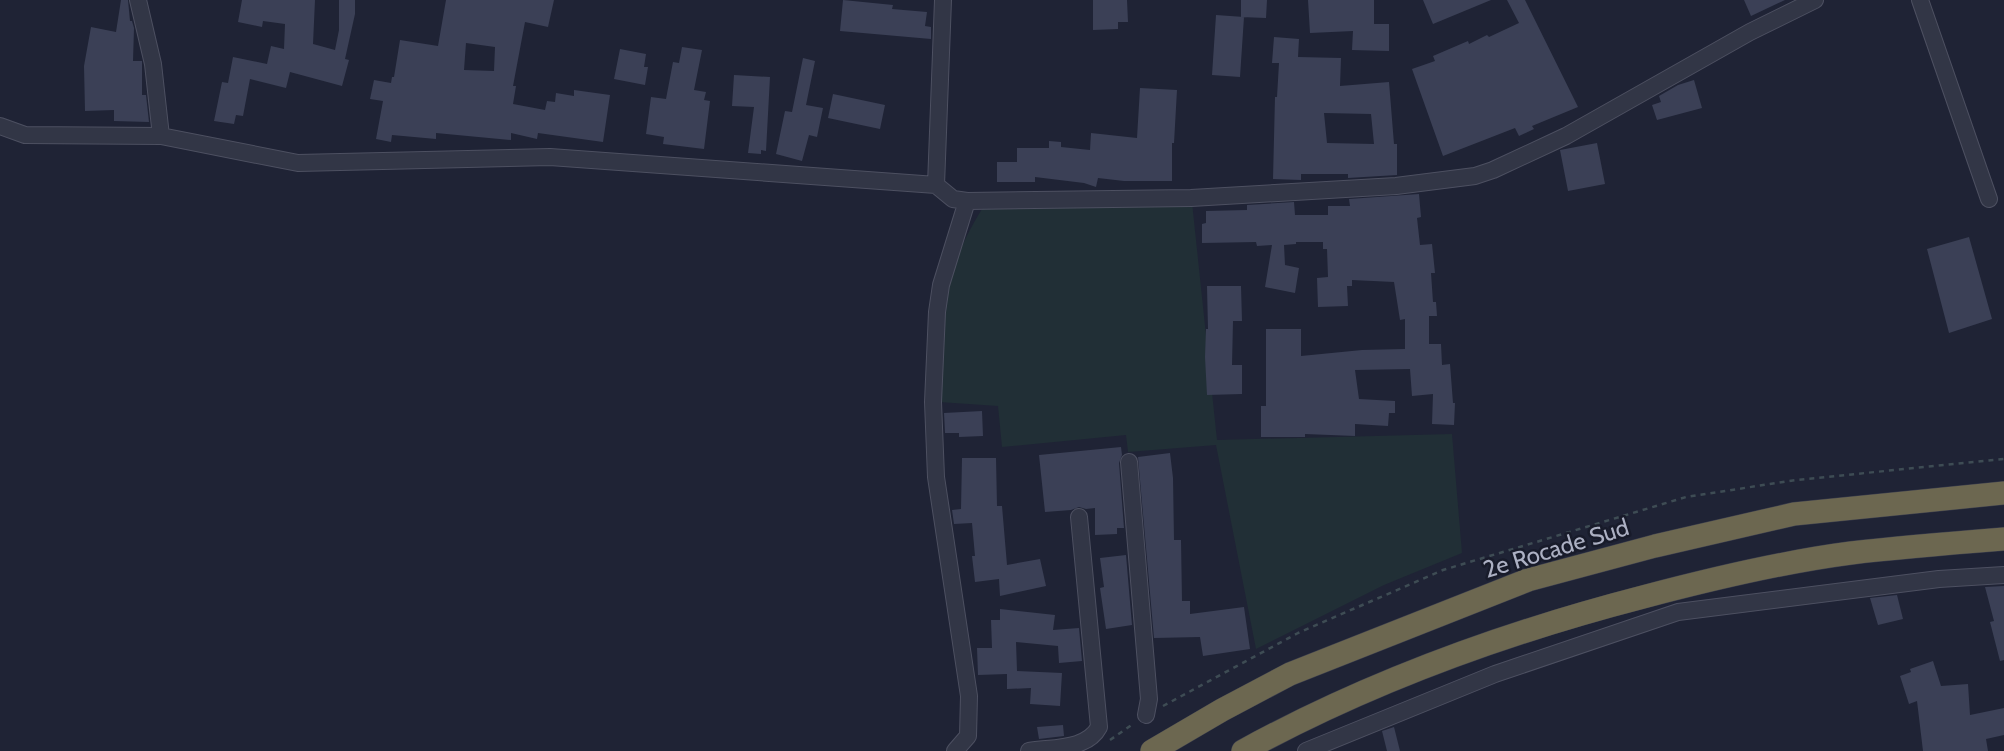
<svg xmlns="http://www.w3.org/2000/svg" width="2004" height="751" font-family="Cabin,sans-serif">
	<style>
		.green { fill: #212f36 }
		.building { fill: #3b4056; fill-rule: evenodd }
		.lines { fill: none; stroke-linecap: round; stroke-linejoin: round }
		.minor-casing { stroke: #4d5061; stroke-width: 18 }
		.highway-casing { stroke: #3a3d4d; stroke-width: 24 }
		.path { stroke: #3e4c54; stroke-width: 2.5; stroke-dasharray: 5 5; stroke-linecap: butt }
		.minor { stroke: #323646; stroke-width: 16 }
		.highway { stroke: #6c6750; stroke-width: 23 }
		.labels { text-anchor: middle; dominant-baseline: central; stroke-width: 5; stroke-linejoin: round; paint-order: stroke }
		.street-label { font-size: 24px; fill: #acb0c3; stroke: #181b2a }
	</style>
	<rect width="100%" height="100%" fill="#1f2335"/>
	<path class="green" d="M 1192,202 L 1217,440 L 1452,434 L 1462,553 L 1384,585 L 1256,649 L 1216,445 L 1128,452 L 1126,435 L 1002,447 L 998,406 L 939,402 C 941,362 941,320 950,281 C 955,257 971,226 984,206 Z"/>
	<path class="building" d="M 121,0 L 128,0 L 130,21 L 132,21 L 134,28 L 133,61 L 142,61 L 142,95 L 146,95 L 149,122 L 114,121 L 114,110 L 85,111 L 84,66 L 91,27 L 116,32 Z
		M 242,0 L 315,0 L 313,44 L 335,50 L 339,30 L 339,0 L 355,0 L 355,14 L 345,59 L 349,60 L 342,86 L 290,72 L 286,88 L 250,79 L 243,116 L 236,115 L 234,124 L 214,121 L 222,82 L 228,83 L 233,57 L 267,64 L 271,46 L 284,49 L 285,24 L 263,21 L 262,27 L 238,22 Z
		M 446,0 L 554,0 L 548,27 L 525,22 L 513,86 L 516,86 L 513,104 L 545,110 L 547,101 L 555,102 L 556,93 L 574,96 L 574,90 L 610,95 L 603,142 L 538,133 L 537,139 L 511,133 L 511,140 L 436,133 L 436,139 L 392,135 L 391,142 L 376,139 L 383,101 L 370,99 L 374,80 L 391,83 L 392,77 L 394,77 L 400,40 L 438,46 ZM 466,43 L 495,47 L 494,71 L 464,70 Z
		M 843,0 L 893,5 L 892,9 L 927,12 L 925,26 L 931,27 L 931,39 L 840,31 Z
		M 1093,0 L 1127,0 L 1128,22 L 1118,22 L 1118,29 L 1093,30 Z
		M 1241,0 L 1267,0 L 1266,18 L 1241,17 Z
		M 1308,0 L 1374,0 L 1374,24 L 1389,24 L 1389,51 L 1352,50 L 1353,31 L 1310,33 Z
		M 1423,0 L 1491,0 L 1433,24 Z
		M 1507,0 L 1525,0 L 1578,107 L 1532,126 L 1534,129 L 1519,136 L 1515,128 L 1443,156 L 1412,69 L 1435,61 L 1433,56 L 1468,41 L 1469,44 L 1487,35 L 1489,37 L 1519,23 Z
		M 1744,0 L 1785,0 L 1751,16 Z
		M 1216,15 L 1244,17 L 1240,77 L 1212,75 Z
		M 1274,37 L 1299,39 L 1298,57 L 1341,58 L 1340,86 L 1389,82 L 1394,144 L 1397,144 L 1397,175 L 1348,178 L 1348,174 L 1301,174 L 1301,180 L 1273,179 L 1275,97 L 1277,97 L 1279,63 L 1272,63 ZM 1324,113 L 1371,114 L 1374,144 L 1327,143 Z
		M 682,47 L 702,50 L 694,90 L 706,92 L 704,100 L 710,101 L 704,149 L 663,144 L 664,137 L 646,134 L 651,97 L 666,99 L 673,62 L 679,63 Z
		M 620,49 L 646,54 L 644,67 L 648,67 L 645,85 L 614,79 Z
		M 803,58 L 815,61 L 806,105 L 823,108 L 817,137 L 809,135 L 802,161 L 776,154 L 785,111 L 792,112 Z
		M 734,75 L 770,77 L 766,151 L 761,150 L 761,154 L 748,153 L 754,107 L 732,106 Z
		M 1694,80 L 1702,108 L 1657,120 L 1652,105 L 1661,102 L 1659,96 L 1678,85 Z
		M 1140,88 L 1177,90 L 1174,143 L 1172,143 L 1172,181 L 1124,181 L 1098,178 L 1096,187 L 1084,183 L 1035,177 L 1035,182 L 997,182 L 997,162 L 1017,162 L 1017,148 L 1049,148 L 1049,141 L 1061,142 L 1061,147 L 1090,150 L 1091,133 L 1137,138 Z
		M 833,94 L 885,105 L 880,129 L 828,118 Z
		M 1597,143 L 1605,184 L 1568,191 L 1560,150 Z
		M 1419,194 L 1421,217 L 1417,218 L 1420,245 L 1432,244 L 1435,273 L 1431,273 L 1433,302 L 1436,302 L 1437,316 L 1429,316 L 1429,344 L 1441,344 L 1442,365 L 1450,364 L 1453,403 L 1455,403 L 1454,425 L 1432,424 L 1433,394 L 1412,396 L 1410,369 L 1355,370 L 1359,399 L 1395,401 L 1395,413 L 1389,413 L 1388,426 L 1355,424 L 1355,436 L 1305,434 L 1305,437 L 1261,437 L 1261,406 L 1266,406 L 1266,329 L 1301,329 L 1301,356 L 1362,350 L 1405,349 L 1405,319 L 1400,320 L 1394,282 L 1352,280 L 1352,286 L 1347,286 L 1348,306 L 1318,307 L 1317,278 L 1328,277 L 1327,249 L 1323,249 L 1323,242 L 1296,242 L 1296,244 L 1284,245 L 1285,265 L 1299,268 L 1295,293 L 1265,287 L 1272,245 L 1257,246 L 1256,242 L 1202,243 L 1202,224 L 1206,223 L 1206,211 L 1247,210 L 1247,205 L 1294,202 L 1295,215 L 1328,215 L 1328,206 L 1350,206 L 1349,199 Z
		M 1969,237 L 1992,319 L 1949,333 L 1927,249 Z
		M 1207,286 L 1241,286 L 1242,321 L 1233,321 L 1232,365 L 1242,365 L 1242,394 L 1207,395 L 1205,357 L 1206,329 L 1208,329 Z
		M 982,411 L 983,436 L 959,437 L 959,433 L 945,433 L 944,413 Z
		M 1121,447 L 1122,455 L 1119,463 L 1124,528 L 1117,528 L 1117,534 L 1095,535 L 1095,508 L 1086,509 L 1079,507 L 1071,510 L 1045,512 L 1039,455 Z
		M 1170,453 L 1173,478 L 1174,540 L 1181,540 L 1182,601 L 1190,601 L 1190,614 L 1244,607 L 1250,649 L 1203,656 L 1200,637 L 1154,638 L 1138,457 Z
		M 962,458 L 996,458 L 997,506 L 1002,506 L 1007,565 L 1040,559 L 1046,586 L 1000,596 L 999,579 L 975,582 L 972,556 L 975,556 L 972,523 L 954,524 L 952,510 L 961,509 Z
		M 1126,555 L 1132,625 L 1106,629 L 1100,588 L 1104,587 L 1100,558 Z
		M 2004,586 L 2004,660 L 2000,661 L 1990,622 L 1994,621 L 1985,587 Z
		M 1897,595 L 1903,619 L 1878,625 L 1870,598 Z
		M 1000,609 L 1055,615 L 1053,630 L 1079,628 L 1082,661 L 1059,663 L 1058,646 L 1016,642 L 1017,671 L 1062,673 L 1060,706 L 1030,704 L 1031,688 L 1007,689 L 1007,674 L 978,675 L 977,648 L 992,648 L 991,620 L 1000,620 Z
		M 1933,661 L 1941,686 L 1968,684 L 1970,715 L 2004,708 L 2004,735 L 1986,739 L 1988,751 L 1923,751 L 1917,701 L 1909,704 L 1900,676 L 1911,672 L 1910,669 Z
		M 1063,725 L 1064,736 L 1039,739 L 1037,727 Z
		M 1394,727 L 1400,751 L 1387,751 L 1382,731 Z"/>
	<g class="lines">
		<g class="minor-casing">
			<path id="minor" d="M 943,0 L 936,185 L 953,199 L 967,201
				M 1920,0 L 1989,199
				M 0,126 L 25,135 L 161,136 L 153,64 L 138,0
				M 161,136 L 298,163 L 550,157 L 936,185
				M 1129,462 L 1149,699 L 1146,715
				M 955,751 L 968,736 L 969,696 L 936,477 L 933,402 L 937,312 L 941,285 L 967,201 L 1191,198 L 1396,186 L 1475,176 L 1493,170 L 1566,136 L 1750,32 L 1815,0
				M 1029,751 C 1053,747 1087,750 1099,727 L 1079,517
				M 1306,751 L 1495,674 L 1678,612 L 1939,579 L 2004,575"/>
		</g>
		<g class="highway-casing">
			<path id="highway" d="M 1152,751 L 1222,710 L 1290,674 L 1528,580 L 1655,546 L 1794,514 L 2004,493
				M 1243,751 C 1369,682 1504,633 1643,597 C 1711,579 1781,562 1851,553 C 1902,547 1953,543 2004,539"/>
		</g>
		<path class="path" d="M 1163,706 L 1298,633 L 1443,570 L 1686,497 L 1796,480 L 2004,459
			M 1110,740 L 1133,724"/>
		<use href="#minor" class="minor"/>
		<use href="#highway" class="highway"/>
	</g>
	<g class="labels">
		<g class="street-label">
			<text transform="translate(1556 548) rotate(-17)">2e Rocade Sud</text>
		</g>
	</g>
</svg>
